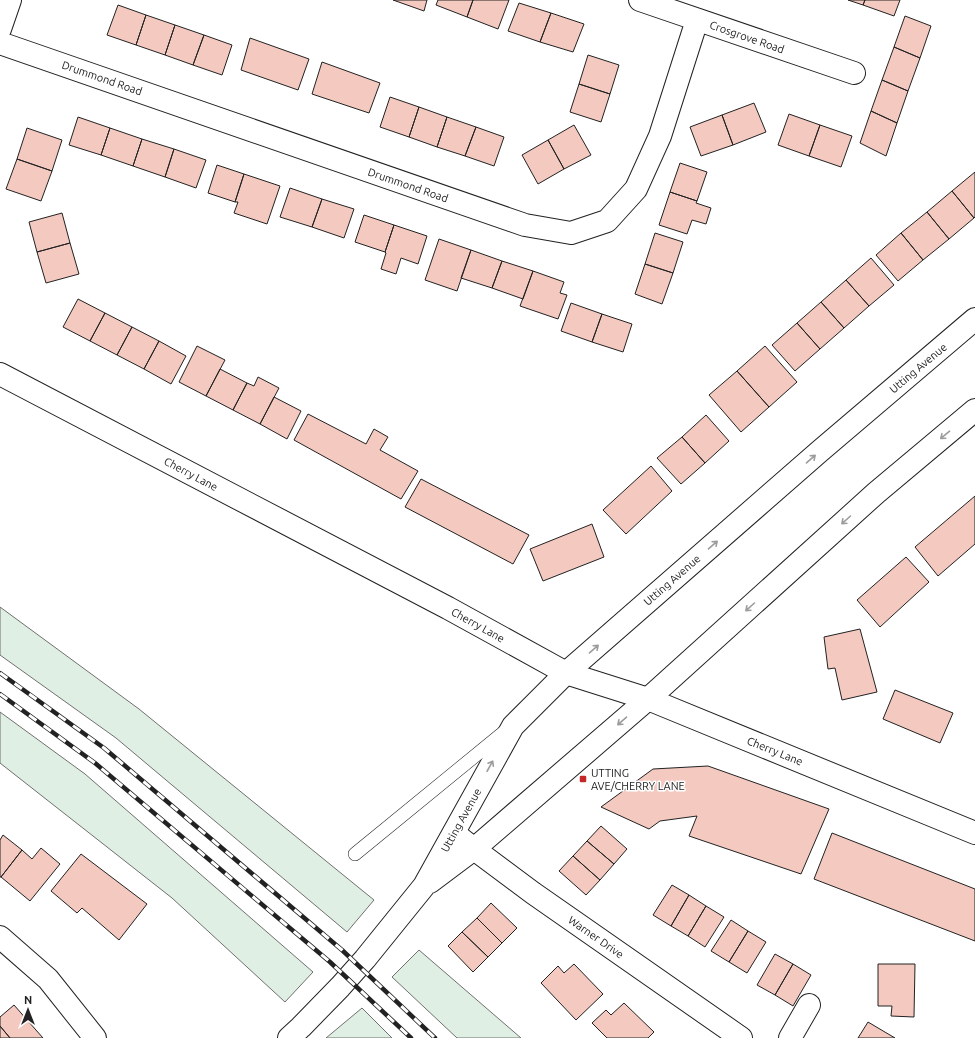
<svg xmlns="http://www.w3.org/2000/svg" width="975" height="1038" font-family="Ubuntu,sans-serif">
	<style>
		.green { fill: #e0efe3; stroke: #6f6f6f }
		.building { fill: #f3c9c0; stroke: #222 }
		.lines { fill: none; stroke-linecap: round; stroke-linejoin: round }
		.service-casing { stroke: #222; stroke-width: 14 }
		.minor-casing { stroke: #222; stroke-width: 24 }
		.tertiary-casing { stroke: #222; stroke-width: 24 }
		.service { stroke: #fff; stroke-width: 13 }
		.minor { stroke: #fff; stroke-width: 22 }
		.tertiary { stroke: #fff; stroke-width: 22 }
		.rail-casing { stroke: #222; stroke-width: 4.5 }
		.rail { stroke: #fff; stroke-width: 3; stroke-dasharray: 9; stroke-linecap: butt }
		.oneway { stroke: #9c9c9c }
		.poi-dot { fill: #c62828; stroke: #fff; stroke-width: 1.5 }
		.labels { text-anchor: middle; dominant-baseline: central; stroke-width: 3; stroke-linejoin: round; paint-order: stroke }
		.street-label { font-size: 11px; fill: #222; stroke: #fff }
		.poi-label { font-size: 11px; fill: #222; stroke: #fff; text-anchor: start }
	</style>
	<rect width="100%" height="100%" fill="#fff"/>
	<path class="green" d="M 0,607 L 139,709 L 374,900 L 347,932 L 116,738 L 0,655 Z
		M 0,712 L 85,774 L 313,972 L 285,1002 L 172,898 L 0,763 Z
		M 419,950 L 521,1038 L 457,1038 L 392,977 Z
		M 362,1008 L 392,1038 L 326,1038 Z"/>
	<path class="building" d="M 393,0 L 427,0 L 424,11 Z
		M 438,0 L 473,0 L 467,17 L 436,5 Z
		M 473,0 L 509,0 L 498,29 L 467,17 Z
		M 848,0 L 865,0 L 863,5 Z
		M 865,0 L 900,0 L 894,16 L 863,5 Z
		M 519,3 L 551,13 L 540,42 L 508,31 Z
		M 118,5 L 146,15 L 136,45 L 107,35 Z
		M 551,13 L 584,24 L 573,52 L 540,42 Z
		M 146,15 L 175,25 L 165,55 L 136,45 Z
		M 905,16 L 931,26 L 920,58 L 894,47 Z
		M 175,25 L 204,35 L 193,65 L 165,55 Z
		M 204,35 L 232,45 L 222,75 L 193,65 Z
		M 250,38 L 309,59 L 298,90 L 241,70 Z
		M 894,47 L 920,58 L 908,91 L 882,80 Z
		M 588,55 L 619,65 L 610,94 L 579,84 Z
		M 322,62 L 380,83 L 369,113 L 312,94 Z
		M 882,80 L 908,91 L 897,123 L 871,111 Z
		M 579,84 L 610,94 L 601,122 L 570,112 Z
		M 390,97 L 419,107 L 409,137 L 380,127 Z
		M 754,103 L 766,132 L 733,145 L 722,115 Z
		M 419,107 L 447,117 L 437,147 L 409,137 Z
		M 871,111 L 897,123 L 886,156 L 860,143 Z
		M 789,114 L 820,125 L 809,156 L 778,145 Z
		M 722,115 L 733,145 L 701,156 L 690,127 Z
		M 78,117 L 110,128 L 101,155 L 69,145 Z
		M 447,117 L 476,127 L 465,156 L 437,147 Z
		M 574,125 L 591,155 L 564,169 L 548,140 Z
		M 820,125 L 852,136 L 841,167 L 809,156 Z
		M 476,127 L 504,137 L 494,166 L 465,156 Z
		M 27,128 L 62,140 L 52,171 L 17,159 Z
		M 110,128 L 142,139 L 133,166 L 101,155 Z
		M 142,139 L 174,149 L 165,177 L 133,166 Z
		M 548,140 L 564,169 L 538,184 L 522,155 Z
		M 174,149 L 206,160 L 196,188 L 165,177 Z
		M 17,159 L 52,171 L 41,201 L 6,189 Z
		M 680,163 L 707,172 L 697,201 L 670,192 Z
		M 217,165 L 244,174 L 235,202 L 208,193 Z
		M 975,172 L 975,217 L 974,218 L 952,191 Z
		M 244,174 L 280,186 L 267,224 L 234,213 L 238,202 L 235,202 Z
		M 290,188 L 322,199 L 312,227 L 280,217 Z
		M 952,191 L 974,218 L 949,239 L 927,212 Z
		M 670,192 L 697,201 L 696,203 L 711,208 L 706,224 L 692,220 L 687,234 L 659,225 Z
		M 322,199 L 354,209 L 344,238 L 312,227 Z
		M 927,212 L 949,239 L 923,260 L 901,233 Z
		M 62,213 L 70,243 L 37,252 L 29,222 Z
		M 364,215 L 394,225 L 385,252 L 355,242 Z
		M 394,225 L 427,236 L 418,264 L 401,258 L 396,274 L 381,269 L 386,253 L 385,252 Z
		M 655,233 L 683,242 L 673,273 L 645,264 Z
		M 901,233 L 923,260 L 898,281 L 876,255 Z
		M 439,239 L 471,250 L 457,291 L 425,280 Z
		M 70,243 L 79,274 L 46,283 L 37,252 Z
		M 471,250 L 502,261 L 492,288 L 461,278 Z
		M 871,258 L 894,285 L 869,306 L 846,280 Z
		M 502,261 L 533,271 L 523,299 L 492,288 Z
		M 645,264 L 673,273 L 662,304 L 635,294 Z
		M 533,271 L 564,282 L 560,293 L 567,295 L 558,319 L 520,306 Z
		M 846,280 L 869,306 L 844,328 L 821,302 Z
		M 78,299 L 105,313 L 90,341 L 63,327 Z
		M 821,302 L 844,328 L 820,349 L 797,323 Z
		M 571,303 L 602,314 L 592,342 L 561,331 Z
		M 105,313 L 132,327 L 117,355 L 90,341 Z
		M 602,314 L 632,324 L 623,352 L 592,342 Z
		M 797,323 L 820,349 L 795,371 L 772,345 Z
		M 132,327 L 159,341 L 144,369 L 117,355 Z
		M 159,341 L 186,356 L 171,384 L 144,369 Z
		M 197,346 L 225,360 L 206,396 L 179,382 Z
		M 765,346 L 797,382 L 769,407 L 737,371 Z
		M 220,369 L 247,383 L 233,410 L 206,396 Z
		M 737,371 L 769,407 L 741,432 L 709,395 Z
		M 258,377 L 279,388 L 260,424 L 233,410 L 247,383 L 254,386 Z
		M 274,397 L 301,411 L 287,439 L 260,424 Z
		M 308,414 L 366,444 L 374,429 L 388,437 L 380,450 L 418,471 L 401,499 L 294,440 Z
		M 706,415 L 729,441 L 705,463 L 682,437 Z
		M 682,437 L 705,463 L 681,484 L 657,458 Z
		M 651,466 L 672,491 L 626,534 L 603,510 Z
		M 421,479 L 529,535 L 513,564 L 405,507 Z
		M 975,496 L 975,544 L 938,576 L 915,547 Z
		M 592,524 L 604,557 L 543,581 L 530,549 Z
		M 906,557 L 929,582 L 880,627 L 857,600 Z
		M 860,629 L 877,692 L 842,700 L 835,668 L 828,669 L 824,637 Z
		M 895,690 L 953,713 L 940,743 L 883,719 Z
		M 708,766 L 829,809 L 801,874 L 689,836 L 697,816 L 660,821 L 649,829 L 601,807 L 653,769 Z
		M 601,826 L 627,849 L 614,864 L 587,841 Z
		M 832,833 L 975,889 L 975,941 L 814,879 Z
		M 3,835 L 22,850 L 1,877 L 0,877 L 0,840 Z
		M 587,841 L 614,864 L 600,880 L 573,856 Z
		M 41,848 L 60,864 L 30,901 L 1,877 L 22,850 L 32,859 Z
		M 81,854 L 147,904 L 119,940 L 82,908 L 77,913 L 51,891 Z
		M 573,856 L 600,880 L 586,895 L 559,871 Z
		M 672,885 L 689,895 L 671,926 L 653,915 Z
		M 689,895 L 706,906 L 688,936 L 671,926 Z
		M 491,903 L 517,928 L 502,943 L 477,918 Z
		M 706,906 L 724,917 L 705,947 L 688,936 Z
		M 477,918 L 502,943 L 488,957 L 462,932 Z
		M 731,920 L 748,931 L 729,962 L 711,951 Z
		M 748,931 L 766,942 L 747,973 L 729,962 Z
		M 462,932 L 488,957 L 473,972 L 448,946 Z
		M 775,954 L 793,964 L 775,995 L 757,985 Z
		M 574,964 L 603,994 L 576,1020 L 541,983 L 558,966 L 564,973 Z
		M 793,964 L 811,975 L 793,1006 L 775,995 Z
		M 878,964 L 915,964 L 914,1017 L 891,1016 L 892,1006 L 878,1006 Z
		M 624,1003 L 654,1032 L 648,1038 L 607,1038 L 592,1023 L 606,1010 L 611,1015 Z
		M 14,1005 L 43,1038 L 10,1038 L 0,1026 L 0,1017 Z
		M 868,1022 L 895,1038 L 858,1038 Z
		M 0,1026 L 10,1038 L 0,1038 Z"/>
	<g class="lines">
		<g class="service-casing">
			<path id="service" d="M 355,854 L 503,733"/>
		</g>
		<g class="minor-casing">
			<path id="minor" d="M 640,0 L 854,73
				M 0,29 L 10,0
				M 0,43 L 525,225 L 571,233 L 607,221 L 636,189 L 660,136 L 697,20
				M 0,374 L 448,608 L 566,673 L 648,699 L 975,833
				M 454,833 L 474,849 L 533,893 L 741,1038
				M 0,937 L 48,979 L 95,1038
				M 790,1038 L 809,1005"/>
		</g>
		<g class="tertiary-casing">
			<path id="tertiary" d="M 430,882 L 474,849 L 648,699 L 876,493 L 975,410
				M 289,1038 L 301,1027 L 340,987 L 365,959 L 424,886 L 513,726 L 566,673 L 820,451 L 975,319"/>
		</g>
		<use href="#service" class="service"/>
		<use href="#minor" class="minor"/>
		<use href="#tertiary" class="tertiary"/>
		<g class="rail-casing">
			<path id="rail" d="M 0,673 L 104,748 L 342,950 L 435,1038
				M 0,694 L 95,763 L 330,962 L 411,1038"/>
		</g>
		<use href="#rail" class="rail"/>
	</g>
	<defs><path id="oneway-shaft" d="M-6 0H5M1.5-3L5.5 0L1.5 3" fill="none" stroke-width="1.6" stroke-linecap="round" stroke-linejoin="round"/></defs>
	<g class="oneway">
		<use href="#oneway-shaft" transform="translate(945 435) rotate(140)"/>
		<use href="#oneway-shaft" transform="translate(811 459) rotate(-41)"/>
		<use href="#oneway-shaft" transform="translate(846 520) rotate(138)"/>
		<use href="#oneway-shaft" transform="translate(713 545) rotate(-41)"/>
		<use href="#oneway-shaft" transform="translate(750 607) rotate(138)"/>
		<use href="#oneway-shaft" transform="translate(594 649) rotate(-41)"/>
		<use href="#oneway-shaft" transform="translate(622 721) rotate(139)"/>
		<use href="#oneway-shaft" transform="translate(490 766) rotate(-61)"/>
	</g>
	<rect class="poi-dot" x="579" y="775" width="8" height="8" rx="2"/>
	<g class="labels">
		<g class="street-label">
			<text transform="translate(747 37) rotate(19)">Crosgrove Road</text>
			<text transform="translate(102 78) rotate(19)">Drummond Road</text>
			<text transform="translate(408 185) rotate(19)">Drummond Road</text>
			<text transform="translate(918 368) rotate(-40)">Utting Avenue</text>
			<text transform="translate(191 474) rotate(28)">Cherry Lane</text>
			<text transform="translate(672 580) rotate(-41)">Utting Avenue</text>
			<text transform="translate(478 625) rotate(29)">Cherry Lane</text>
			<text transform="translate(775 751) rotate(22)">Cherry Lane</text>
			<text transform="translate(461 820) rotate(-61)">Utting Avenue</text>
			<text transform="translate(596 937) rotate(35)">Warner Drive</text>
		</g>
		<g class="poi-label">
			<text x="591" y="773">UTTING<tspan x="591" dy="13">AVE/CHERRY LANE</tspan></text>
		</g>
	</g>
	<g transform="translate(28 1010)" stroke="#ffffff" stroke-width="3" paint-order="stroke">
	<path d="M0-3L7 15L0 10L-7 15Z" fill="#222222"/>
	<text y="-6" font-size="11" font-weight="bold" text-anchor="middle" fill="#222222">N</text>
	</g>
</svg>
